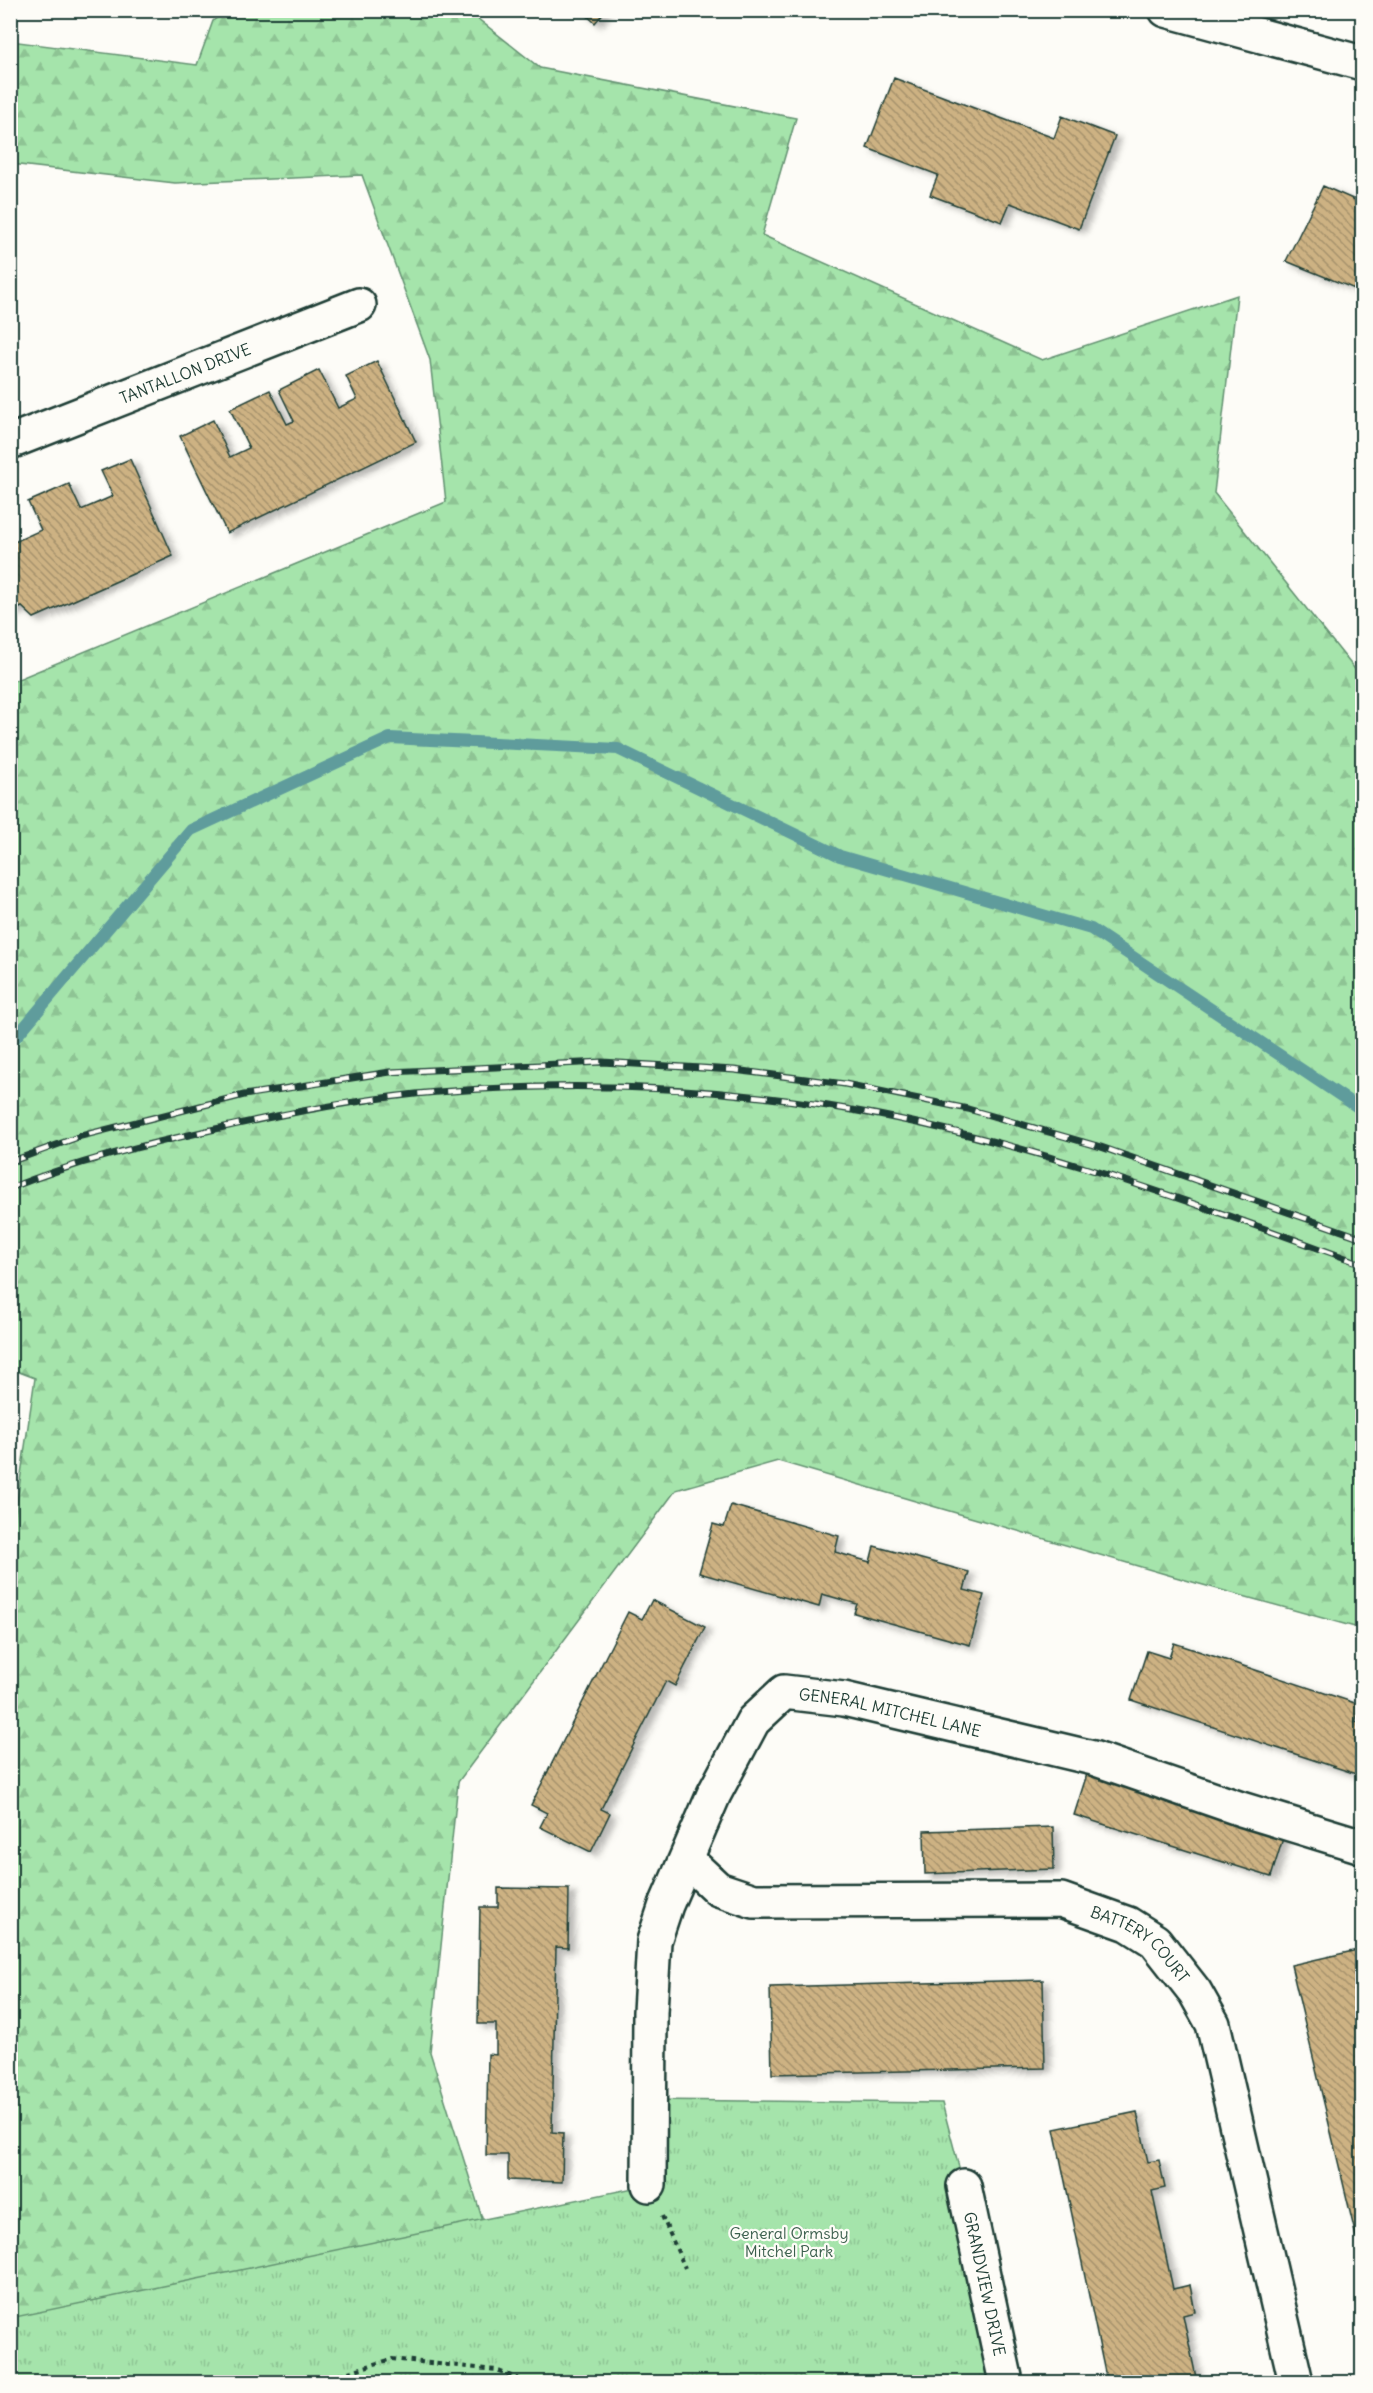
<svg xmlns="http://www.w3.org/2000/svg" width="1373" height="2393" font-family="Delius,sans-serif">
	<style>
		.forest { fill: url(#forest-firs); stroke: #629070; stroke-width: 1.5 }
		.park { fill: url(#park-tufts); stroke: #629070; stroke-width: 1.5 }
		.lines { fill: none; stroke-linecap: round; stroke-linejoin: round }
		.stream { stroke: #5f9c9c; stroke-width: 12 }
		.building { fill: url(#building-back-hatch); stroke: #1f3d34; stroke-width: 1.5; filter: url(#shadow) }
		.street-casing { stroke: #1f3d34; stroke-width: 38 }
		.path { stroke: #1f3d34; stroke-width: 4; stroke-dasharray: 4.5 4.5; stroke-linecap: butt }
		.street { stroke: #fdfcf7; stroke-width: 33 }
		.rail-casing { stroke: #1f3d34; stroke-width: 7 }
		.rail { stroke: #fdfcf7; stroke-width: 4.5; stroke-dasharray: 14; stroke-linecap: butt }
		.labels { text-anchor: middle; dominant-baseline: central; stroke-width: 4.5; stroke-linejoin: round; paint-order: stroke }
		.street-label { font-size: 16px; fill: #1f3d34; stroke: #fdfcf7 }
		.park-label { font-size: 16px; fill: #3a5e4c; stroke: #fdfcf7 }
	</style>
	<defs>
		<pattern id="forest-firs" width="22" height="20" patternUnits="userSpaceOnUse" patternTransform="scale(1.5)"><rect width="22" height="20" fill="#a5e4ab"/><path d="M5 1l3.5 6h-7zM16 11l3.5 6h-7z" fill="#8ec494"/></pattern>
		<pattern id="park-tufts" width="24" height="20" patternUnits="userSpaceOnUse" patternTransform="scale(1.5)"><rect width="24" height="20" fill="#a5e4ab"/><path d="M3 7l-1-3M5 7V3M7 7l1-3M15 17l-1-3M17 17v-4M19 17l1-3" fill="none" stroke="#8ec494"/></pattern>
		<pattern id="building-back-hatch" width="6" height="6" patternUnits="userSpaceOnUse" patternTransform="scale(1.5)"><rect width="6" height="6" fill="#cdb283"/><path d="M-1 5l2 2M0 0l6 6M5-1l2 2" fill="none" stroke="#a6926c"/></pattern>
		<filter id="shadow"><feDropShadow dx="6" dy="4" stdDeviation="3" flood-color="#0004"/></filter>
	</defs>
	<rect width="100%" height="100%" fill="#fdfcf7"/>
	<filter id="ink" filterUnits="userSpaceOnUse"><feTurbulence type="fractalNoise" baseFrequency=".0167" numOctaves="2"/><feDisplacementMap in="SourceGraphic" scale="12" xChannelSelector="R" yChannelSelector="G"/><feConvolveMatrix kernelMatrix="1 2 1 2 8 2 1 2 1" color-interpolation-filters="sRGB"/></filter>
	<g filter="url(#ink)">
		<path class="forest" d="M 225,11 L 468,11 L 540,68 L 796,118 L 762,235 L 1042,360 L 1237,295 L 1214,493 L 1362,678 L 1362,1629 L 1196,1583 L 778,1461 L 676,1490 L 458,1782 L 430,2052 L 482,2218 L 484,2253 L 11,2382 L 10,1550 L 35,1378 L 11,1369 L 11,682 L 446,502 L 430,360 L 362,175 L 175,183 L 11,164 L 11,41 L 197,65 L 213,21 Z"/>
		<path class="park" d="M 649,2100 L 942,2103 L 964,2186 L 1006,2382 L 11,2382 L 10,2318 L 648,2185 Z"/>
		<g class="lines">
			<path class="stream" d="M 10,1044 L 191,830 L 390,738 L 618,749 L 840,856 L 1091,929 L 1362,1110"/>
		</g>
		<path class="building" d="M 581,10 L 606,10 L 595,23 Z
			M 894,78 L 1054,138 L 1062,116 L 1115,136 L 1079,229 L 1010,203 L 1002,222 L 930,195 L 938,175 L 867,148 Z
			M 1323,186 L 1362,203 L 1362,292 L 1286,261 Z
			M 377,361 L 416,442 L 227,533 L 180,436 L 213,420 L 230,457 L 249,448 L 230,409 L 270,390 L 287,424 L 294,421 L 279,390 L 319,370 L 338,408 L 357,399 L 346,376 Z
			M 130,459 L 173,556 L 34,618 L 22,607 L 10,612 L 10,544 L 41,530 L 28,502 L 69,484 L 81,510 L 113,496 L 101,471 Z
			M 731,1505 L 839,1536 L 835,1552 L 870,1562 L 874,1546 L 969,1572 L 964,1590 L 984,1595 L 970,1645 L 854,1613 L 857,1604 L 822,1594 L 819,1607 L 699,1573 L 713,1524 L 724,1527 Z
			M 652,1600 L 705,1627 L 675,1686 L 666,1681 L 601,1809 L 610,1813 L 591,1852 L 540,1827 L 547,1813 L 531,1805 L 628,1612 L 642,1619 Z
			M 1174,1643 L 1361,1705 L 1355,1722 L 1362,1724 L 1362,1776 L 1131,1700 L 1147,1651 L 1169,1658 Z
			M 1087,1774 L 1284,1835 L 1271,1877 L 1074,1815 Z
			M 1053,1827 L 1054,1869 L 925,1874 L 924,1831 Z
			M 498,1888 L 569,1889 L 568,1948 L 556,1947 L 552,2132 L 563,2133 L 562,2182 L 508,2180 L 508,2155 L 486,2155 L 488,2054 L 496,2055 L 496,2024 L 478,2024 L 480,1907 L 498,1907 Z
			M 1362,1949 L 1362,2236 L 1356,2237 L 1291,1965 Z
			M 1043,1980 L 1045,2068 L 772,2074 L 770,1987 Z
			M 1137,2112 L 1148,2162 L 1159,2160 L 1165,2188 L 1152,2191 L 1173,2289 L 1190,2285 L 1195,2312 L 1183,2315 L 1197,2382 L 1107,2382 L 1054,2129 Z"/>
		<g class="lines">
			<g class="street-casing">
				<g id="street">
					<path d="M 1166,10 L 1362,63"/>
					<path id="s1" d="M 10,442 L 359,305"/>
					<path id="s2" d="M 687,1860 L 718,1889 L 754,1901 L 1061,1900 L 1128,1924 L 1155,1941 L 1195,1992 L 1213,2024 L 1296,2382"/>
					<path id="s3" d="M 649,2185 L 650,2012 L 654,1941 L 666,1905 L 714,1794 L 753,1721 L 784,1692 L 844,1699 L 1093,1758 L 1241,1809 L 1362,1846"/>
					<path id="s4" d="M 964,2186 L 1006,2382"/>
				</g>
			</g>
			<path class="path" d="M 662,2216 L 685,2268
				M 129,2382 L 160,2382
				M 314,2382 L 392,2359 L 496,2370 L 527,2382"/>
			<use href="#street" class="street"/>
			<g class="rail-casing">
				<path id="rail" d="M 10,1162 L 81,1136 L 244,1095 L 390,1072 L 602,1062 L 734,1070 L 845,1084 L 968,1109 L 1101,1147 L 1362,1238
					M 10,1188 C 75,1162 143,1145 211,1130 C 286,1113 362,1098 438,1092 C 567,1082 701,1086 828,1106 C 1012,1135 1188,1201 1362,1264"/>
			</g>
			<use href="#rail" class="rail"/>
		</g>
	</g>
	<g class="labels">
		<g class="street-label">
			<text stroke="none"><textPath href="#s1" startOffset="188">TANTALLON DRIVE</textPath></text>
			<text stroke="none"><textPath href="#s3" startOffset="636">GENERAL MITCHEL LANE</textPath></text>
			<text stroke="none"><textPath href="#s2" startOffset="480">BATTERY COURT</textPath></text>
			<text stroke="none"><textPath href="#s4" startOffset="100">GRANDVIEW DRIVE</textPath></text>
		</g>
		<g class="park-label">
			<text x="789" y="2233">General Ormsby<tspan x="789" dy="18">Mitchel Park</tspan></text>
		</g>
	</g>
	<rect width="1373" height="2393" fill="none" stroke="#fdfcf7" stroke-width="36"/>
	<rect x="18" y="18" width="1337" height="2357" fill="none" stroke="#1f3d34" stroke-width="2" filter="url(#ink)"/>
</svg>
